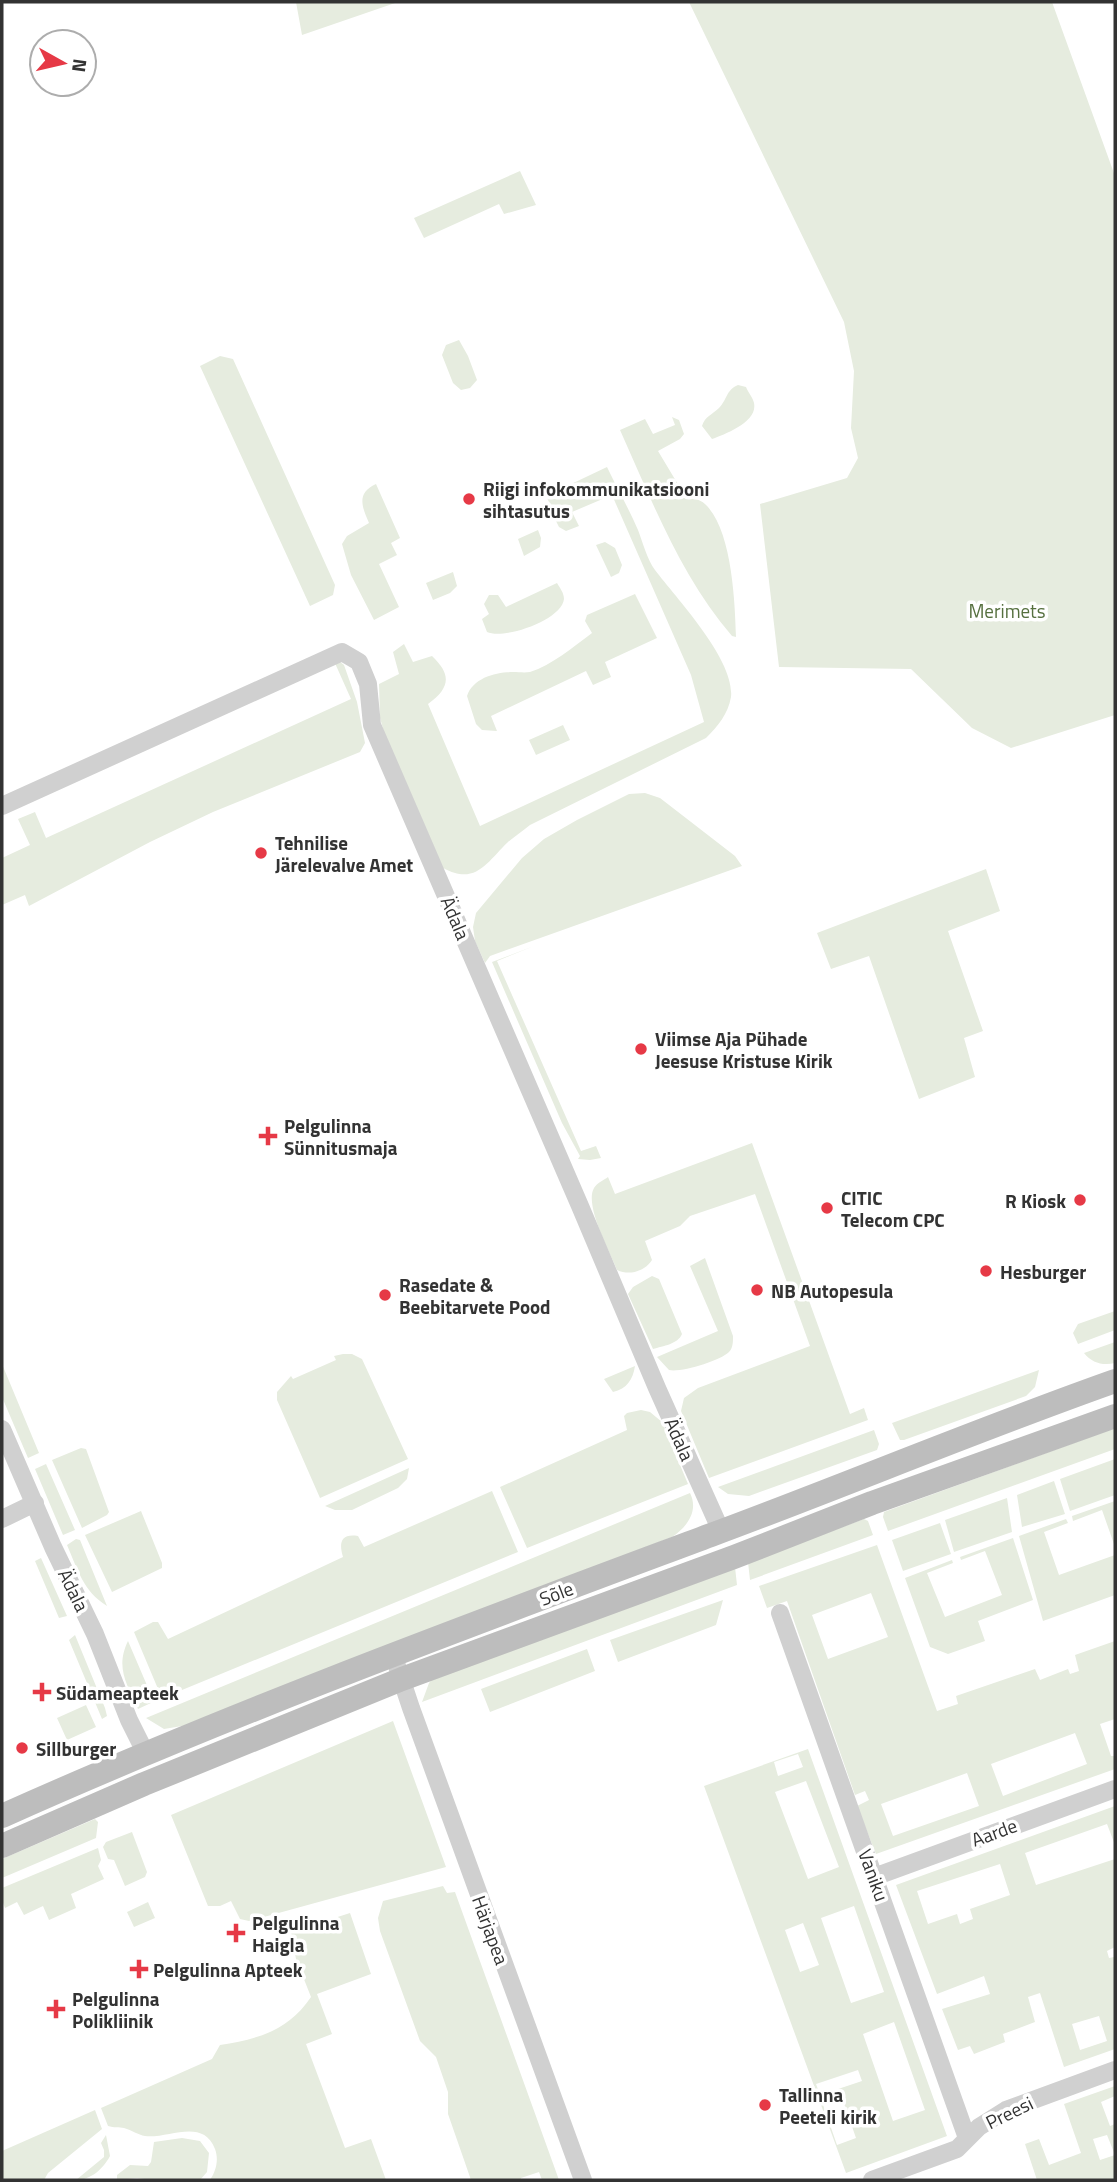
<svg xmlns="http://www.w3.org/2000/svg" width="1117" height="2182" font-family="'Titillium Web',sans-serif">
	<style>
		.green { fill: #e6ecdf; fill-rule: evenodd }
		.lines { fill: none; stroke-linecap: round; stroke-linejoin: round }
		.street { stroke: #d0d0d0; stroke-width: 18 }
		.secondary { stroke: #bdbdbd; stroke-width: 24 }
		.poi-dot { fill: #e63946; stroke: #fff; stroke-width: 2.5 }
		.labels { text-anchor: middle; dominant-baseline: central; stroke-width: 7; stroke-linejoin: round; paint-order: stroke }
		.poi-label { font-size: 19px; font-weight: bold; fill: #333; stroke: #fff; text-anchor: start }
		.park-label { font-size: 19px; fill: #56703f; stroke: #fff }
		.street-label { font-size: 19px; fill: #333; stroke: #fff }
	</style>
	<rect width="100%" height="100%" fill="#fff"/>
	<path class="green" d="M 296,2 L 398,2 L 302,35 Z
		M 689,2 L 1052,2 L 1115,176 L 1115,715 L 1011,748 L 972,728 L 911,669 L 779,667 L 760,504 L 847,478 L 858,458 L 851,428 L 854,371 L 844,322 Z
		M 520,171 L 536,205 L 504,214 L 499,204 L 424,238 L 414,218 Z
		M 459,340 L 468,356 L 477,380 L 470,388 L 461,390 L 453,383 L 442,355 L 446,345 Z
		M 220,356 L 233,359 L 335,585 L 333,595 L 310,606 L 200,366 Z
		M 738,385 L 746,387 C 748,392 753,398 754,403 C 758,422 725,434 712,439 L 702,426 C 705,416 712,415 719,408 C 727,400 726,390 738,385 Z
		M 672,417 L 679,420 L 684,434 L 680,439 L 658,451 L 685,496 C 691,498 700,499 705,504 C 732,529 735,602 736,637 L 732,636 C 681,577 652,501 620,430 L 645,419 L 653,434 L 675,425 Z
		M 607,467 C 617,488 629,509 638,530 C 643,543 647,559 655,570 C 677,599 735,660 731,697 C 728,714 718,726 706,738 L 530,825 C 523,831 515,836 508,842 C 487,862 476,886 443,868 L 384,732 L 380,718 L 379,684 L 399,674 L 393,652 L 404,644 L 413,662 L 432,656 C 452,675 450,688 428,704 L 480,826 L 704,722 L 691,675 L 612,495 L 572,512 L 579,526 L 566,531 L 559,527 L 556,521 L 558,520 L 546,496 Z
		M 376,484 L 400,538 L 391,543 L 397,555 L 379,564 L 399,607 L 374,620 L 351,575 L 342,544 L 347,536 L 369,523 C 362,507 356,493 376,484 Z
		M 538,530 L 541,538 L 540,547 L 524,556 L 518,539 Z
		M 605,542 L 615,548 L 622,565 L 619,573 L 611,577 L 596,545 Z
		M 453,572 L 457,586 L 450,593 L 433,600 L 426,583 Z
		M 557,583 C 560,588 564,593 564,599 C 562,620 504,640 487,632 L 482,619 L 489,614 L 484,604 L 489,595 L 498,595 L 506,607 Z
		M 635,594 L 657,638 L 605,662 L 611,677 L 593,685 L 586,671 L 491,716 L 497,731 L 482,730 L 476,724 L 467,696 C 473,678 496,672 513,672 C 519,672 524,673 530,672 C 552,665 573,647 592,633 L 585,621 L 587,615 Z
		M 334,661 L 339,661 L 344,665 L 357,702 L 365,743 L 360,752 L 213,812 L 150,842 L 29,906 L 25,895 L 2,905 L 2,858 L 30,845 L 18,819 L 35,812 L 46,838 L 351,699 Z
		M 563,725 L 570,740 L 536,755 L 529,740 Z
		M 645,793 L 660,798 L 735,856 L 742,866 L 490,956 L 485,963 L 475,941 L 473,927 L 476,913 L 522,858 L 544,839 L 577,820 L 629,794 Z
		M 986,869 L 1000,911 L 948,931 L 983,1031 L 964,1038 L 975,1077 L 919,1099 L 869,956 L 831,969 L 817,933 Z
		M 534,946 L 497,961 L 581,1151 L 596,1146 L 601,1158 L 590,1160 L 578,1159 L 580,1156 L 562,1123 L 492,962 Z
		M 752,1143 L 850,1414 L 864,1408 L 868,1420 L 709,1478 L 681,1411 L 684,1398 L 698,1388 L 810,1346 L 755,1194 L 690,1216 L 680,1226 L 645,1241 L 652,1260 C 645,1271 630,1276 617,1270 C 610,1252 584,1205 594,1188 C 597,1183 604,1180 608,1177 L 615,1194 Z
		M 705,1258 L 733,1336 C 733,1342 733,1348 729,1352 C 720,1361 680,1373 669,1370 L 657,1357 L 718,1331 L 690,1266 Z
		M 652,1276 L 659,1279 L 682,1334 C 678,1344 663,1346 653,1349 L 628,1294 L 633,1287 Z
		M 1115,1311 L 1115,1330 L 1078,1344 L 1073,1333 L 1078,1324 Z
		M 1115,1342 L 1115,1363 C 1103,1366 1092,1363 1084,1353 Z
		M 343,1354 L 352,1354 L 362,1359 L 408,1459 L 320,1498 L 277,1400 L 277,1392 L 291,1376 L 293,1379 L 336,1360 L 334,1356 Z
		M 2,1364 L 39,1453 L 28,1458 L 2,1397 Z
		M 635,1366 C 633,1379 627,1389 613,1392 L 604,1379 Z
		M 1039,1370 L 1035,1387 L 1026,1396 L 904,1440 L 900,1440 L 892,1423 Z
		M 641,1410 L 650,1412 L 662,1422 L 688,1484 L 527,1548 L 500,1487 L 627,1430 L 624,1416 L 627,1413 Z
		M 1115,1428 L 1115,1449 L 888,1531 L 883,1517 L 884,1512 Z
		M 874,1430 L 879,1444 L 877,1450 L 749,1496 L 728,1494 L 718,1487 Z
		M 81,1448 L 86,1449 L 109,1512 L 107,1515 L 82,1528 L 52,1460 Z
		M 1115,1459 L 1115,1495 L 1070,1511 L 1060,1479 Z
		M 46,1464 L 75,1530 L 63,1535 L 35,1469 Z
		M 409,1468 L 407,1479 L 398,1488 L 352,1510 L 335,1510 L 325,1506 Z
		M 1054,1481 L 1065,1514 L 1022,1527 L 1017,1495 Z
		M 492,1491 L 518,1552 L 165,1697 L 161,1696 L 134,1632 L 153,1622 L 158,1622 L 168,1639 L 343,1557 C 339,1544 340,1533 358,1536 L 364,1547 Z
		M 690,1493 C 699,1511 687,1527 672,1537 L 188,1725 L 164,1729 L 146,1718 Z
		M 1007,1498 L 1012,1532 L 954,1552 L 945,1520 Z
		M 1115,1501 L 1115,1547 L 1102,1510 L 1073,1521 L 1072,1516 Z
		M 141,1511 L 162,1563 L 162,1568 L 112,1592 L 85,1535 Z
		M 864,1519 L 868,1521 L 873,1535 L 750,1580 L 748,1562 Z
		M 1066,1519 L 1068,1523 L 1044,1532 L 1059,1575 L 1115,1555 L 1115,1595 L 1043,1621 L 1019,1536 Z
		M 940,1523 L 951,1554 L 903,1571 L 892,1540 Z
		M 1013,1538 L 1033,1600 L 978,1621 L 985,1641 L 948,1654 L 930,1647 L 905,1578 L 952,1560 L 953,1563 L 927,1573 L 945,1617 L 1002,1595 L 985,1551 L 961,1560 L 960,1557 Z
		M 76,1539 L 80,1540 L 107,1606 C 83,1591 78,1570 67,1545 Z
		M 877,1545 L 937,1711 L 958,1704 L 956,1696 L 1035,1669 L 1040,1680 L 1068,1669 L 1070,1674 L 1079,1671 L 1075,1655 L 1115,1641 L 1115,1719 L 1100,1724 L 1111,1756 L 1115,1756 L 1115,1769 L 876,1854 L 857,1806 L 869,1800 L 865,1791 L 855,1795 L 787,1601 L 767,1608 L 759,1586 ZM 871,1593 L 888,1637 L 828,1659 L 812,1615 ZM 1075,1733 L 1087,1764 L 1003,1796 L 991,1764 ZM 967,1773 L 979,1806 L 893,1836 L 881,1804 Z
		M 41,1558 L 67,1616 L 59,1618 L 35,1561 Z
		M 735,1567 L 737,1585 L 422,1702 L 429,1683 L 434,1677 Z
		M 723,1600 L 716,1625 L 618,1662 L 610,1640 Z
		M 75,1635 L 105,1708 L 107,1716 L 102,1719 L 69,1640 Z
		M 128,1641 L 152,1697 L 153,1702 L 138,1709 C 127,1684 115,1668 128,1641 Z
		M 587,1649 L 595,1671 L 490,1712 L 481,1689 Z
		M 86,1705 L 96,1727 L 67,1740 L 57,1718 Z
		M 393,1721 L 446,1867 L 249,1921 L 240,1919 L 231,1901 L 220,1906 L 208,1906 L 171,1815 Z
		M 808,1749 L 947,2136 L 846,2173 L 704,1786 ZM 798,1754 L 803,1767 L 778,1776 L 774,1762 ZM 806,1781 L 839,1867 L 808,1879 L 775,1792 ZM 854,1906 L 884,1992 L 851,2003 L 821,1918 ZM 803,1923 L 819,1965 L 800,1972 L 785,1930 ZM 894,2022 L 925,2110 L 893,2121 L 863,2034 ZM 858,2070 L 862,2081 L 820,2095 L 816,2084 ZM 840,2092 L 856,2138 L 837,2145 L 821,2099 Z
		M 1115,1806 L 1115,1845 L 1107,1824 L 1025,1853 L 1036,1885 L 1115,1859 L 1115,1947 L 1107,1951 L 1109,1958 L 1114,1957 L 1115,1960 L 1115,2049 L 1064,2067 L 1040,1993 L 1028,1997 L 1035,2022 L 1003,2034 L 1005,2042 L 974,2054 L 970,2046 L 958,2050 L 942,2009 L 990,1994 L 984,1976 L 937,1994 L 896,1885 ZM 1000,1864 L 1010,1895 L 970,1909 L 973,1919 L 960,1924 L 957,1914 L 928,1924 L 917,1891 ZM 1099,2016 L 1107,2041 L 1080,2050 L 1072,2024 Z
		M 95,1819 L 98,1822 L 96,1838 L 2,1878 L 2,1859 Z
		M 132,1832 L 147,1872 L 145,1877 L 125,1886 L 114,1860 L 108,1859 L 103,1847 L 106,1842 Z
		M 98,1848 L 101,1860 L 98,1866 L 104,1879 L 71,1894 L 76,1908 L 49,1920 L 43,1906 L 24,1915 L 17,1902 L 5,1908 L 2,1900 L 2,1888 Z
		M 443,1886 L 447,1893 L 455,1892 L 559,2180 L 542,2180 L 539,2172 L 521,2178 L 521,2180 L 471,2180 L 448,2114 L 448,2092 L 436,2057 L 420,2041 L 380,1931 L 378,1918 L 383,1901 Z
		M 148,1902 L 155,1918 L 134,1927 L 127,1912 Z
		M 350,1913 L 371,1974 L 317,1994 L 332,2034 L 306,2044 L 345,2148 L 371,2139 L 386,2180 L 210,2180 C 216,2171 219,2160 215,2149 C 203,2117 168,2139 145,2136 C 138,2135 132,2130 124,2128 C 119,2127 114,2128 108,2126 L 101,2108 L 212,2059 L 220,2045 C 258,2039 288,2031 311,1997 L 296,1959 L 291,1932 Z
		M 1115,2086 L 1115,2096 L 1101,2102 L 1110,2126 L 1115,2124 L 1115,2180 L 1037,2180 L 1025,2144 L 1039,2139 L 1049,2165 L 1081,2153 L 1064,2104 ZM 1107,2135 L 1115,2155 L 1100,2160 L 1093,2139 Z
		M 95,2110 L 102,2129 L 48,2173 L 44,2180 L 2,2180 L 2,2151 Z
		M 106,2135 L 110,2156 C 103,2169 91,2180 76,2180 L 104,2157 L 104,2150 L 101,2143 Z
		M 182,2138 L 200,2141 L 209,2153 L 207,2172 L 200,2180 L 152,2180 L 137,2178 L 117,2180 L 117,2175 L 130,2165 L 148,2166 L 151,2162 L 154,2142 Z"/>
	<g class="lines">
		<path class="street" d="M 2,806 L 342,652 L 359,662 L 368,684 L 372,725 L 580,1206 L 657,1388 L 721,1531
			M 2,1429 L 53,1547 L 95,1634 L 129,1720 L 145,1752
			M 2,1519 L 35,1503
			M 780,1613 L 967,2138
			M 393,1654 L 411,1708 L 583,2180
			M 874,1877 L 1115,1789
			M 872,2180 L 957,2149 L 979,2127 L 1006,2110 L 1115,2070"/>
		<path class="secondary" d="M 2,1816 C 234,1712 473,1624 711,1535 C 846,1485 979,1429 1115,1381
			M 2,1846 L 144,1784 L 402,1679 L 734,1557 L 872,1503 L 1115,1416"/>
	</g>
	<g class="poi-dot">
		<circle cx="469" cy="499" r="7"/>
		<circle cx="261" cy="853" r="7"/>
		<circle cx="641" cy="1049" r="7"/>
		<path d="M264.5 1125.5h7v7h7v7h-7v7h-7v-7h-7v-7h7z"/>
		<circle cx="1080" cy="1200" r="7"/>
		<circle cx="827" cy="1208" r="7"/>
		<circle cx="986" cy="1271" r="7"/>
		<circle cx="757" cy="1290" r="7"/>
		<circle cx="385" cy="1295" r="7"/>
		<path d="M38.5 1681.5h7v7h7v7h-7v7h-7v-7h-7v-7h7z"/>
		<circle cx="22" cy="1748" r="7"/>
		<path d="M232.5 1922.5h7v7h7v7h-7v7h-7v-7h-7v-7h7z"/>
		<path d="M135.5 1958.5h7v7h7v7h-7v7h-7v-7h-7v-7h7z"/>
		<path d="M52.5 1998.5h7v7h7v7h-7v7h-7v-7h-7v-7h7z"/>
		<circle cx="765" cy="2105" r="7"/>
	</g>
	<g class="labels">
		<g class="poi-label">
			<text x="483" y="488">Riigi infokommunikatsiooni<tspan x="483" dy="22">sihtasutus</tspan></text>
			<text x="275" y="842">Tehnilise<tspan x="275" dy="22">Järelevalve Amet</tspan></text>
			<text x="655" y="1038">Viimse Aja Pühade<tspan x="655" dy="22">Jeesuse Kristuse Kirik</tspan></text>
			<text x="284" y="1125">Pelgulinna<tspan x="284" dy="22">Sünnitusmaja</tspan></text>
			<text x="841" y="1197">CITIC<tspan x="841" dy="22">Telecom CPC</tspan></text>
			<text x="1066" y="1200" text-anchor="end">R Kiosk</text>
			<text x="1000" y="1271">Hesburger</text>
			<text x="399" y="1284">Rasedate &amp;<tspan x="399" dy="22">Beebitarvete Pood</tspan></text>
			<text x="771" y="1290">NB Autopesula</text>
			<text x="56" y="1692">Südameapteek</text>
			<text x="36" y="1748">Sillburger</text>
			<text x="252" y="1922">Pelgulinna<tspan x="252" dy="22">Haigla</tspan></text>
			<text x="153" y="1969">Pelgulinna Apteek</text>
			<text x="72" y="1998">Pelgulinna<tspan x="72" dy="22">Polikliinik</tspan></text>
			<text x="779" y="2094">Tallinna<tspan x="779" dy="22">Peeteli kirik</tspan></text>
		</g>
		<g class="park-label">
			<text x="1007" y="610">Merimets</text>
		</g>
		<g class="street-label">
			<text transform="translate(456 918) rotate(67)">Ädala</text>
			<text transform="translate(680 1439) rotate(66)">Ädala</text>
			<text transform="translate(74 1590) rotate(64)">Ädala</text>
			<text transform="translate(556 1593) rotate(-21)">Sõle</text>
			<text transform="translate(994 1832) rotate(-20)">Aarde</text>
			<text transform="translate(874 1875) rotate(70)">Vaniku</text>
			<text transform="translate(491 1930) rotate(70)">Härjapea</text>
			<text transform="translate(1009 2112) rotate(-26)">Preesi</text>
		</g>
	</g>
	<rect width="1117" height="2182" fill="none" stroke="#333333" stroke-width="7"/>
	<g transform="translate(63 63) rotate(98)"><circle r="33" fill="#ffffff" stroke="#adadad" stroke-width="2"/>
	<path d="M0-5L12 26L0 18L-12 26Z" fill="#e63946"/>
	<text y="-10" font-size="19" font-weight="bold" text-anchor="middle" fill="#333333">N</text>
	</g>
</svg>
